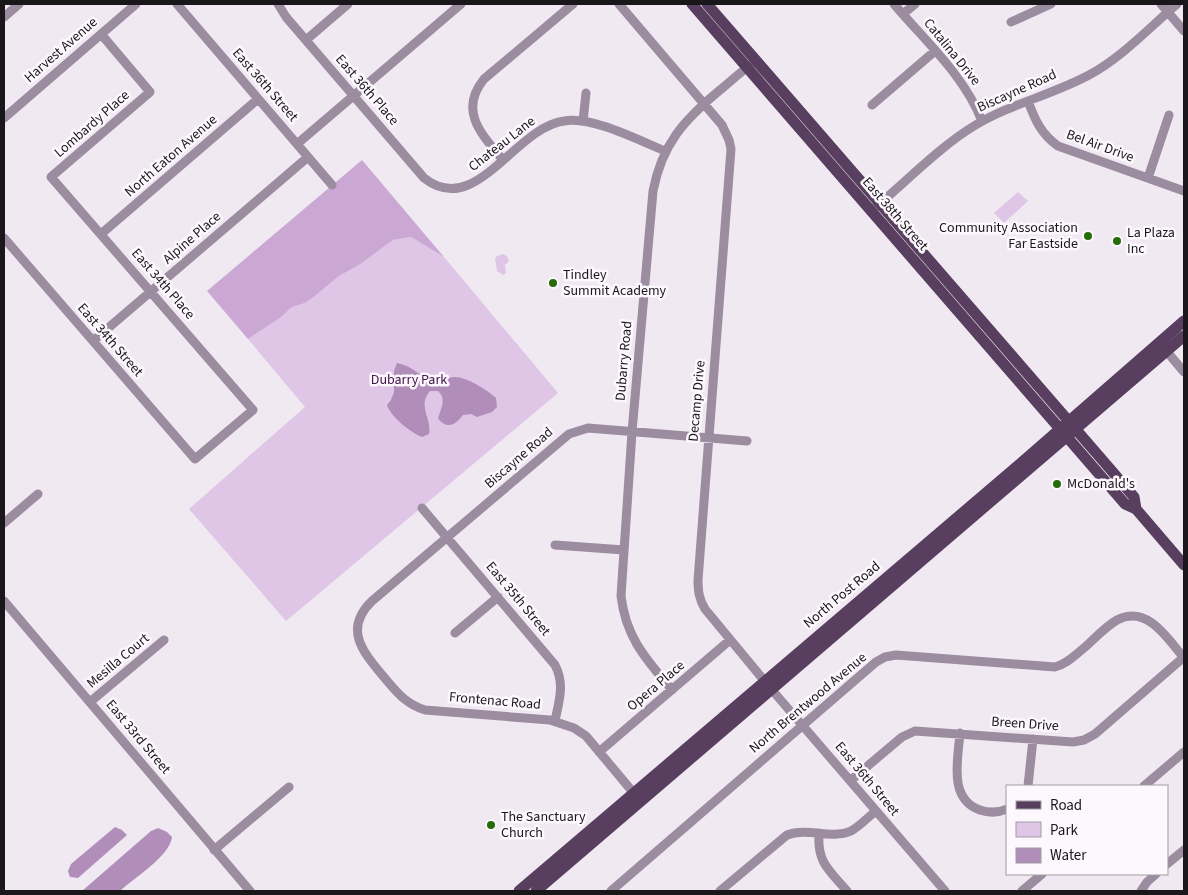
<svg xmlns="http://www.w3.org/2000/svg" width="1188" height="895" font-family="'Source Sans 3',sans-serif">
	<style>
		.green { fill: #dfc5e6 }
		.forest { fill: #cba8d4 }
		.water { fill: #b08eb9 }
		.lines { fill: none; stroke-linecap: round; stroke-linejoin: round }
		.minor { stroke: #9b8c9f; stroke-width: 9 }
		.major { stroke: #583f5f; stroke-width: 11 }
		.poi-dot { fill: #256c08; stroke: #fdf7fe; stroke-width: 2 }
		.labels { text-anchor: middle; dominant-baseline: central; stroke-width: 5; stroke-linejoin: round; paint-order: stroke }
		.street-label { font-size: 14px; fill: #19171a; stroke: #fdf7fe }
		.poi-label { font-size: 14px; fill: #19171a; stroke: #fdf7fe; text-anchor: start }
		.park-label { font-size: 14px; fill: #40154a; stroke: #fdf7fe }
	</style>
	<rect width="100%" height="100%" fill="#f0e9f2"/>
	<path class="green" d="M 1018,192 L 1028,201 L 1004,223 L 994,213 Z
		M 411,237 L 444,257 L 558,393 L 286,621 L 189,509 L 305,407 L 248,339 L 280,318 L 292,307 L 305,303 L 315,296 L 339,276 L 359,265 L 393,240 Z
		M 503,254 L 507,256 L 509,261 L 505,265 L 506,273 L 503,275 L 497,271 L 495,259 L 497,256 Z"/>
	<path class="forest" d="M 362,160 L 444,257 L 411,237 L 393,240 L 359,265 L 339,276 L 315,296 L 305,303 L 292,307 L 280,318 L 248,339 L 207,291 Z"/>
	<path class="water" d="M 397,363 C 413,366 419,376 432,380 C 440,382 447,377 455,377 C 467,377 487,390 496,398 L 497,407 L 492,412 L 477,417 L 471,414 L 463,415 C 456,425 446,430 438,418 C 441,408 447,399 438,391 L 430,391 C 417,407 432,417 429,434 L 422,437 C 411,433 390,416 387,405 L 391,400 L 394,392 L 394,371 Z
		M 115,827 L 122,830 L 127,835 L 78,878 L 70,877 L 68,871 L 71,864 Z
		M 158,828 L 167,832 L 172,837 C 170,856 134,878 120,891 L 82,891 L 151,831 Z"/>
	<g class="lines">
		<path class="minor" d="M 177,4 L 332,185
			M 278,4 L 286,17 L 424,178 C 476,219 514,128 564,121 C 592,116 638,140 665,151
			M 619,4 L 722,125 L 729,140 L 731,149 L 698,580 C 698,591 699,599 705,609 L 772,690 L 945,891
			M 894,4 C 925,41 964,75 982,121
			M 1161,4 L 1184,31
			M 903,14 L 915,4
			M 4,17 L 19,4
			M 1011,22 L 1051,4
			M 306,40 L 348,4
			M 1028,101 C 1035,120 1041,134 1058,146 L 1184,191
			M 872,105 L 935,51
			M 4,118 L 136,4
			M 583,121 L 586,93
			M 297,144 L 461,4
			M 503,160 C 482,135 458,111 484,79 L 573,4
			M 1148,178 L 1169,115
			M 872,210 C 904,184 939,147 974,126 C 1010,104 1052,95 1089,75 C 1121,58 1149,28 1177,4
			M 101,234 L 258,99
			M 4,238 L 195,459 L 253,410 L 51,177 L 150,92 L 101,34
			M 93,341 L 308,157
			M 1163,347 L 1184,372
			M 422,508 L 555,665 C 565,684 559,701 555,721
			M 4,523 L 38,494
			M 555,545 L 624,550
			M 4,601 L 250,891
			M 455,633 L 498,597
			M 672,690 C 646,659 626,638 621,596 L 632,432 L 653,191 C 662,144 684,120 720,90 C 730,82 740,72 751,65
			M 90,702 L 164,640
			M 960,733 C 958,759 948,799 980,810 C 989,813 998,813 1007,809
			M 599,752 L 730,640
			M 851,780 L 902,737 L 915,731 L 1073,742 L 1084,740 L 1095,734 L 1184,657
			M 1028,786 L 1033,739
			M 1144,786 L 1184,752
			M 637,797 L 586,736 L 574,728 L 550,720 L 425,710 C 405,704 396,691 383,676 C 363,652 343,629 372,601 L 569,434 L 588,428 L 747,441
			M 819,833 C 817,863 829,870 847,891
			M 214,850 L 289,787
			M 1167,864 L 1184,850
			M 611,891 L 876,662 L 885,657 L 896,655 L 1055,667 C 1067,664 1075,655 1084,648 C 1094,639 1105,627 1117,620 C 1147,604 1168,639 1184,658
			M 720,891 L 787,835 C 808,827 831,840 851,831 C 860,826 868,817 876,811
			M 1022,891 L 1042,874
			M 1141,891 L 1147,882 L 1156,874"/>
		<path class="major" d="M 692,4 L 1125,504 L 1136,509 L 1184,565
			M 707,4 L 1111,470 L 1134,497 L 1136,509
			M 519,891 L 1020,464 L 1184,321
			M 536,891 L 1184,336"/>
	</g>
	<g class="poi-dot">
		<circle cx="1088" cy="236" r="5"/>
		<circle cx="1117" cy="241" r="5"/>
		<circle cx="553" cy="283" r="5"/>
		<circle cx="1057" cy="484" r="5"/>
		<circle cx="491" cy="825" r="5"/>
	</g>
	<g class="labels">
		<g class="street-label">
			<text transform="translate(61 50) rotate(-41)">Harvest Avenue</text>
			<text transform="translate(952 52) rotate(51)">Catalina Drive</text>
			<text transform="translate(265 85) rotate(49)">East 36th Street</text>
			<text transform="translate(367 90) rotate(49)">East 36th Place</text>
			<text transform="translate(1017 91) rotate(-24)">Biscayne Road</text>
			<text transform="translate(92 124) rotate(-41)">Lombardy Place</text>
			<text transform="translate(502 144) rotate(-38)">Chateau Lane</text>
			<text transform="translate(1100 146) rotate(20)">Bel Air Drive</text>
			<text transform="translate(171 156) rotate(-41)">North Eaton Avenue</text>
			<text transform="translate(895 214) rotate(49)">East 38th Street</text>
			<text transform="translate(192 238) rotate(-41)">Alpine Place</text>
			<text transform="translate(163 284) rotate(49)">East 34th Place</text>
			<text transform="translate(110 340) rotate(49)">East 34th Street</text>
			<text transform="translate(624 361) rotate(-85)">Dubarry Road</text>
			<text transform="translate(697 401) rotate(-85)">Decamp Drive</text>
			<text transform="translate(519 458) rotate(-41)">Biscayne Road</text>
			<text transform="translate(842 595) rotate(-40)">North Post Road</text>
			<text transform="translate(518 599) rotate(50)">East 35th Street</text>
			<text transform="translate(118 661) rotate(-40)">Mesilla Court</text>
			<text transform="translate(656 686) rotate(-40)">Opera Place</text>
			<text transform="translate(495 701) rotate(5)">Frontenac Road</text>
			<text transform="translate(808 703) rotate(-40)">North Brentwood Avenue</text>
			<text transform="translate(1025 724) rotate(4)">Breen Drive</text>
			<text transform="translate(138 737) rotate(50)">East 33rd Street</text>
			<text transform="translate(867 779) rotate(50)">East 36th Street</text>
		</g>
		<g class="poi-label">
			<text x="1078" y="228" text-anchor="end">Community Association<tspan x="1078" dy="16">Far Eastside</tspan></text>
			<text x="1127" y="233">La Plaza<tspan x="1127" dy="16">Inc</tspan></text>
			<text x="563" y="275">Tindley<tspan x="563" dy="16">Summit Academy</tspan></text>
			<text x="1067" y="484">McDonald's</text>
			<text x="501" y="817">The Sanctuary<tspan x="501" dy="16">Church</tspan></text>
		</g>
		<g class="park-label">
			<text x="409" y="380">Dubarry Park</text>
		</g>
	</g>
	<rect width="1188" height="895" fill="none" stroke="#19171a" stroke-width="10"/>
	<rect x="1006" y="785" width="162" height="90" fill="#fdf7fe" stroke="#a29da3"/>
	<rect x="1016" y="801" width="25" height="8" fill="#583f5f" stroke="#a29da3"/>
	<text x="1050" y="810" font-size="15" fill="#19171a">Road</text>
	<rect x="1016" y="822" width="25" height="15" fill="#dfc5e6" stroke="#a29da3"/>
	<text x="1050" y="835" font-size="15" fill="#19171a">Park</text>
	<rect x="1016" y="848" width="25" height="15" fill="#b08eb9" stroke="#a29da3"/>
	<text x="1050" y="860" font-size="15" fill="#19171a">Water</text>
</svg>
